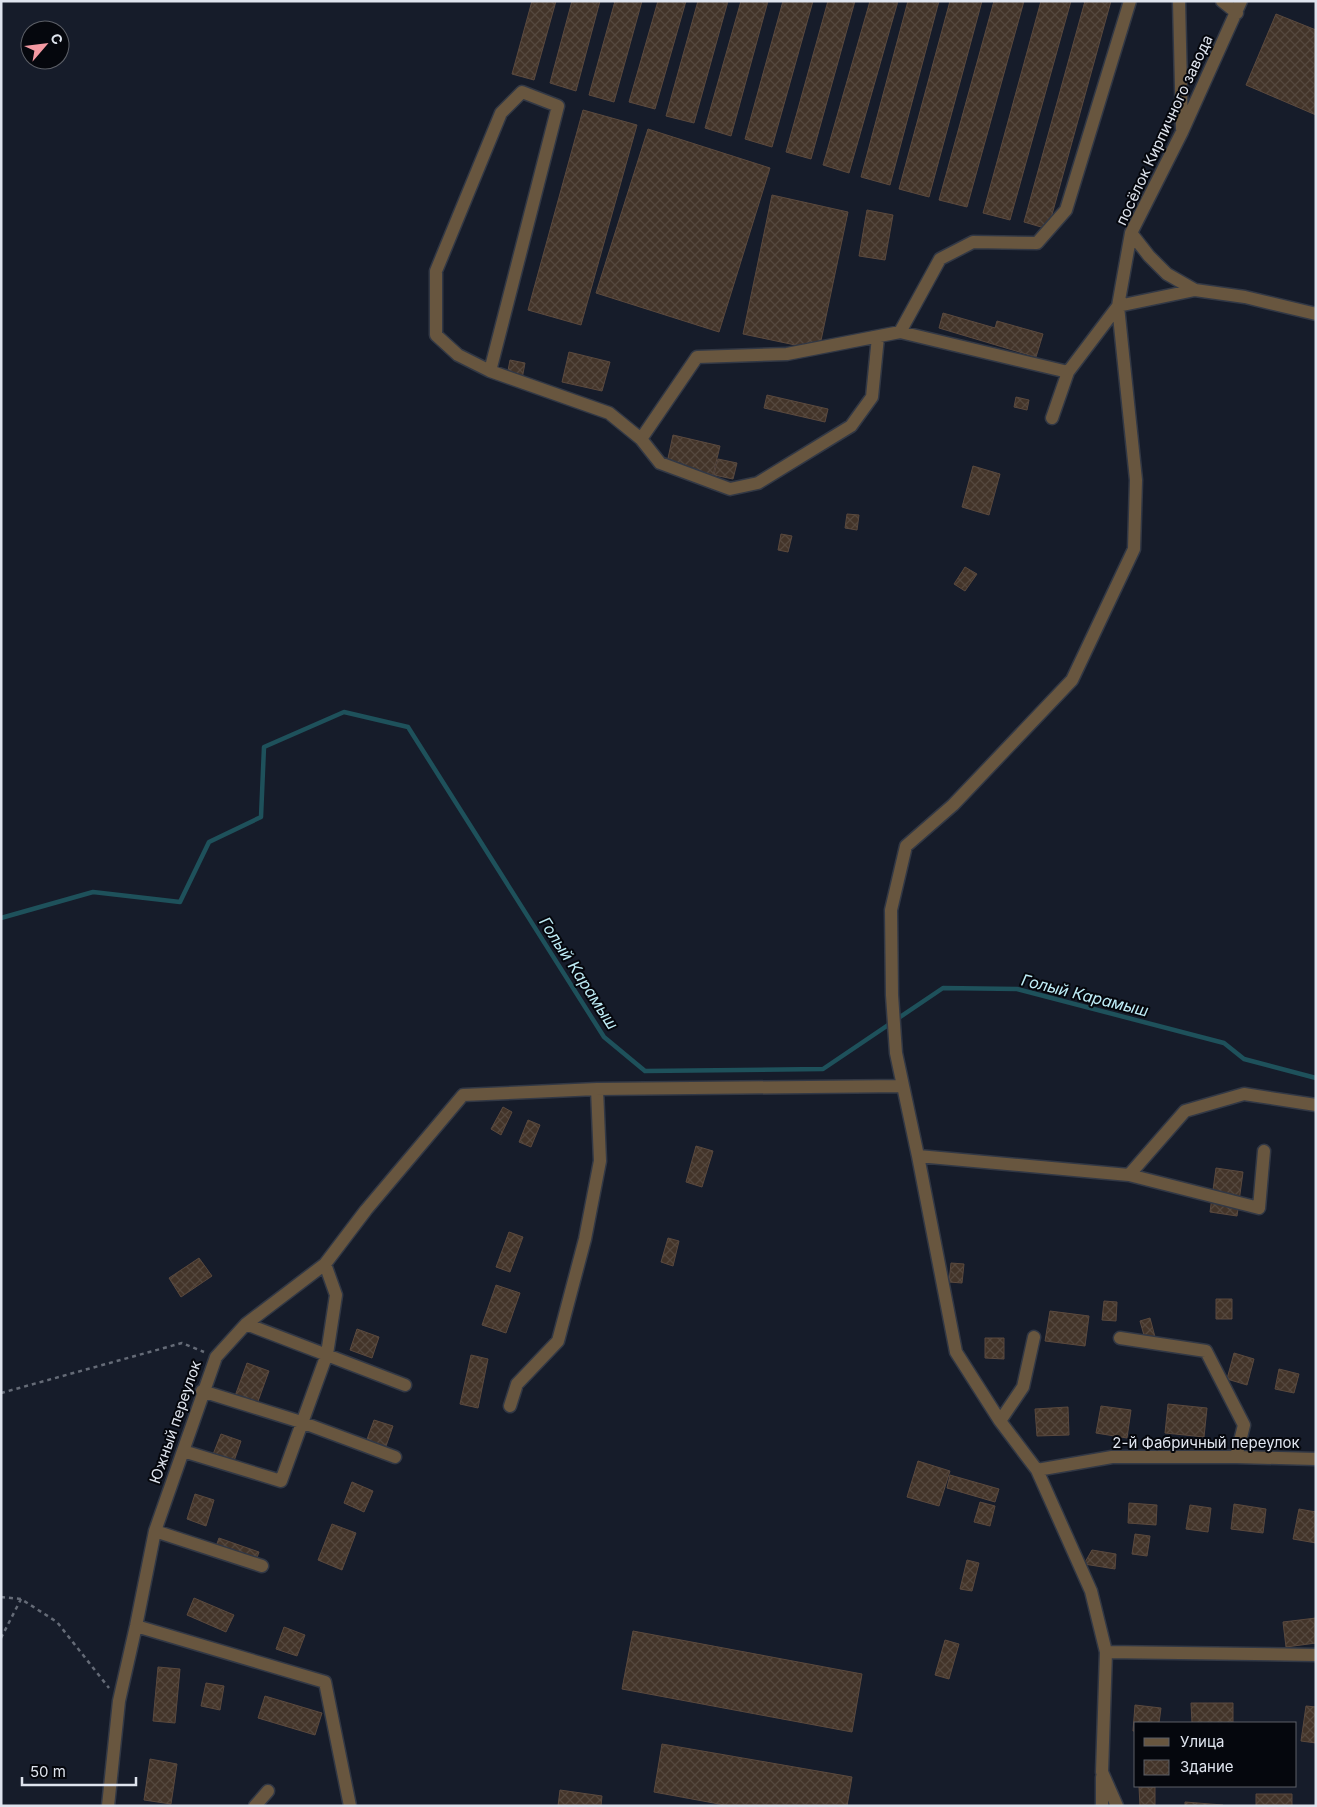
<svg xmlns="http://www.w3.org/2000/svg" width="1317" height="1807" font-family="Inter,sans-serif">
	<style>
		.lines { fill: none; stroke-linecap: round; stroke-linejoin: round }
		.stream { stroke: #1e515b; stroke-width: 4.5 }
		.building { fill: url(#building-cross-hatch); stroke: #5a493e }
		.minor-casing { stroke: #323845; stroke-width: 15 }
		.path { stroke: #656b77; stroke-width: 2.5; stroke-dasharray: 4 4; stroke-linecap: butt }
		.minor { stroke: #68563f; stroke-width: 12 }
		.labels { text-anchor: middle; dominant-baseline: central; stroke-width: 4; stroke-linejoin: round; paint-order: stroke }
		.street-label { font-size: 15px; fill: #dfe4ee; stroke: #05070d }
		.water-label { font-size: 16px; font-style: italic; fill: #bfedf7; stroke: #05070d }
	</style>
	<defs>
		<pattern id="building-cross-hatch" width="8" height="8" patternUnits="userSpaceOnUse" patternTransform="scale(1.25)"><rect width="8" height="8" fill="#433429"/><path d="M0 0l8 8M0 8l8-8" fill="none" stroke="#55483e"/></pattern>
	</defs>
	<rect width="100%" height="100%" fill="#161c2a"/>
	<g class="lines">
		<path class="stream" d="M 1,918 L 93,892 L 180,902 L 209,842 L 261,817 L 264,747 L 344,712 L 408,727 L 604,1037 L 645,1071 L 823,1069 L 943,988 L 1017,989 L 1224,1043 L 1244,1059 L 1316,1078"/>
	</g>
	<path class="building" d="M 532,1 L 556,1 L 534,80 L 512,74 Z
		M 572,1 L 600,1 L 576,91 L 550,83 Z
		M 615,1 L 642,1 L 614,102 L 589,95 Z
		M 658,1 L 686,1 L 655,109 L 629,102 Z
		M 698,1 L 728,1 L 694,123 L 666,116 Z
		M 741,1 L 768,1 L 731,136 L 705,128 Z
		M 783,1 L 813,1 L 772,147 L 745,139 Z
		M 828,1 L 855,1 L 811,159 L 786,152 Z
		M 870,1 L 898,1 L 849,173 L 823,165 Z
		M 908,1 L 939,1 L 890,185 L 861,177 Z
		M 950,1 L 982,1 L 929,197 L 899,189 Z
		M 994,1 L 1024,1 L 967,207 L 939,200 Z
		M 1041,1 L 1071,1 L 1010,220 L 983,213 Z
		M 1085,1 L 1111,1 L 1048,229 L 1024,222 Z
		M 1276,14 L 1316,30 L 1316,115 L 1246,85 Z
		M 583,110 L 637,125 L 581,325 L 528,310 Z
		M 648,129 L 770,168 L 719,332 L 596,293 Z
		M 772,195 L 848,212 L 819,350 L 743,334 Z
		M 867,210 L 893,215 L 885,260 L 859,256 Z
		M 943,313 L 995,328 L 997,321 L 1043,334 L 1036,357 L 939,328 Z
		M 569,352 L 610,362 L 602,391 L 562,382 Z
		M 510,360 L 525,363 L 522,379 L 507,376 Z
		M 767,395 L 828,409 L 825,422 L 764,408 Z
		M 1016,397 L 1029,400 L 1027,410 L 1014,407 Z
		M 673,435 L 720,446 L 713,475 L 667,463 Z
		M 718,459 L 737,463 L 733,479 L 714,475 Z
		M 973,466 L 1000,474 L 989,515 L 962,507 Z
		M 847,514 L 859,515 L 857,530 L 845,528 Z
		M 781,534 L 792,536 L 788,552 L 778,550 Z
		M 965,567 L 977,574 L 965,591 L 954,584 Z
		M 503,1107 L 512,1112 L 501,1135 L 491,1129 Z
		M 528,1120 L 540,1125 L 531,1147 L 519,1142 Z
		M 696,1146 L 713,1151 L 702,1187 L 686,1182 Z
		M 1216,1168 L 1243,1172 L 1237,1216 L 1210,1212 Z
		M 509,1232 L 523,1237 L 510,1272 L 496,1267 Z
		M 668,1238 L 679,1241 L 673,1266 L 661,1262 Z
		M 199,1258 L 212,1276 L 181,1297 L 169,1278 Z
		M 951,1263 L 964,1264 L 962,1283 L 949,1282 Z
		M 496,1285 L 520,1293 L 506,1333 L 482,1325 Z
		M 1216,1299 L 1232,1299 L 1232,1319 L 1216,1319 Z
		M 1104,1301 L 1117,1302 L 1116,1321 L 1102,1320 Z
		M 1050,1311 L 1089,1316 L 1085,1346 L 1045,1341 Z
		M 1150,1318 L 1155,1337 L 1145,1339 L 1140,1321 Z
		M 357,1329 L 379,1337 L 372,1358 L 350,1350 Z
		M 985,1338 L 1004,1338 L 1004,1359 L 985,1358 Z
		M 1234,1353 L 1254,1359 L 1247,1385 L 1227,1379 Z
		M 471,1355 L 488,1359 L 478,1408 L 460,1404 Z
		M 247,1363 L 269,1371 L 257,1404 L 235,1396 Z
		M 1279,1369 L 1299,1374 L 1294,1393 L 1275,1389 Z
		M 1168,1404 L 1207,1408 L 1204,1437 L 1165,1433 Z
		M 1101,1406 L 1131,1410 L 1127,1438 L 1096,1433 Z
		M 1068,1407 L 1069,1435 L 1037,1436 L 1035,1409 Z
		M 374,1420 L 393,1426 L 384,1452 L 365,1445 Z
		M 221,1434 L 241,1441 L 233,1464 L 212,1457 Z
		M 918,1461 L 950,1471 L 939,1506 L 907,1497 Z
		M 950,1475 L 999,1489 L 995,1502 L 947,1488 Z
		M 352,1482 L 373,1491 L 364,1512 L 344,1503 Z
		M 195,1494 L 214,1500 L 206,1526 L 187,1519 Z
		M 980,1502 L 995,1506 L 990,1526 L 974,1522 Z
		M 1129,1503 L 1157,1505 L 1156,1525 L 1128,1523 Z
		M 1234,1504 L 1266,1509 L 1263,1533 L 1231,1529 Z
		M 1190,1505 L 1211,1508 L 1208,1532 L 1186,1529 Z
		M 1299,1509 L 1316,1512 L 1316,1543 L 1293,1539 Z
		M 332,1524 L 356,1533 L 342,1570 L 318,1560 Z
		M 1135,1534 L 1150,1536 L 1147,1556 L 1132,1554 Z
		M 219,1538 L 259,1552 L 254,1566 L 214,1552 Z
		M 1092,1550 L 1116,1554 L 1115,1569 L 1084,1564 Z
		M 967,1560 L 979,1563 L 972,1591 L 960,1589 Z
		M 194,1598 L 234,1615 L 226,1632 L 187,1615 Z
		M 1316,1618 L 1316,1643 L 1286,1647 L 1283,1622 Z
		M 284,1627 L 305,1635 L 297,1656 L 276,1649 Z
		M 633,1631 L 862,1674 L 852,1732 L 622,1689 Z
		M 945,1640 L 959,1644 L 949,1679 L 935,1675 Z
		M 158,1667 L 180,1669 L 175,1723 L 153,1721 Z
		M 206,1683 L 224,1686 L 220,1710 L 201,1706 Z
		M 265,1696 L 322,1713 L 315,1735 L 258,1718 Z
		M 1191,1703 L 1233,1703 L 1233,1723 L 1192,1723 Z
		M 1135,1705 L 1161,1708 L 1159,1723 L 1136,1723 L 1136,1731 L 1133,1731 Z
		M 1306,1706 L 1316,1707 L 1316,1743 L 1301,1741 Z
		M 662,1744 L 852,1777 L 847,1806 L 730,1806 L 654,1792 Z
		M 150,1759 L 177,1764 L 171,1804 L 144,1800 Z
		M 1139,1787 L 1155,1787 L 1155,1806 L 1140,1806 Z
		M 560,1790 L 602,1796 L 601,1806 L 558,1806 Z
		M 1256,1794 L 1292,1794 L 1292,1806 L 1256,1806 Z
		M 1185,1802 L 1223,1805 L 1223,1806 L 1185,1806 Z"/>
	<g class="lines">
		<g class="minor-casing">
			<path id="minor" d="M 1179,1 L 1182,129
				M 1222,1 L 1237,13
				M 1131,233 L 1149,256 L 1167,274 L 1195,290
				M 900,332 L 940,259 L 973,242 L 1037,243 L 1066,210 L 1130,1
				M 490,371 L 458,355 L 436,335 L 436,271 L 501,113 L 522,92 L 558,106 L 490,371 L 609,413 L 641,439 L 697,357 L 787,354 L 900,332 L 1068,372
				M 1052,418 L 1068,372 L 1118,306 L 1195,290 L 1245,297 L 1316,314
				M 641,439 L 660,463 L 730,489 L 758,483 L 851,426 L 872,397 L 878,337
				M 918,1156 L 1129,1175 L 1185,1111 L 1244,1094 L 1316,1105
				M 1129,1175 L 1259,1208 L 1264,1151
				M 246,1324 L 405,1385
				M 1120,1338 L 1206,1351 L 1244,1425 L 1236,1457
				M 202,1391 L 301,1422 L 395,1457
				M 510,1406 L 517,1384 L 558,1341 L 585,1239 L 600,1161 L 597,1089
				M 1000,1421 L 1023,1387 L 1034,1337
				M 183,1451 L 281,1481 L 327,1354 L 336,1295 L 325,1264
				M 1037,1470 L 1112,1457 L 1236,1457 L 1316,1459
				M 155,1531 L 262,1566
				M 136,1626 L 325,1682 L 350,1806
				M 1106,1652 L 1316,1655
				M 1102,1777 L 1102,1806
				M 108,1806 L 119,1701 L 136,1626 L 155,1531 L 216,1357 L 246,1324 L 325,1264 L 366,1210 L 463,1095 L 597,1089 L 903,1086
				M 255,1806 L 268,1791
				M 1117,1806 L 1102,1772 L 1106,1652 L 1091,1591 L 1037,1470 L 1000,1421 L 956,1352 L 918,1156 L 896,1053 L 892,995 L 891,910 L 906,846 L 953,805 L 1072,680 L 1134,549 L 1136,480 L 1118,306 L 1131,233 L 1182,132 L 1241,1"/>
		</g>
		<path class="path" d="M 1,1393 L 182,1343 L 204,1352
			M 1,1597 L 21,1599 L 57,1622 L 109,1688
			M 1,1638 L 21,1599"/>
		<use href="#minor" class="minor"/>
	</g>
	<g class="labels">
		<g class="street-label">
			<text transform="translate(1164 130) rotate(-65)">посёлок Кирпичного завода</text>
			<text transform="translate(175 1422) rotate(-71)">Южный переулок</text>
			<text x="1206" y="1442">2-й Фабричный переулок</text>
		</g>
		<g class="water-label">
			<text transform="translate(579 973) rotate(57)">Голый Карамыш</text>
			<text transform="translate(1085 995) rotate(14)">Голый Карамыш</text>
		</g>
	</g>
	<rect width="1317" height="1807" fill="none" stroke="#dfe4ee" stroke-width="5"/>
	<rect x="1134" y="1722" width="162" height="65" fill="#05070d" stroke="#5c5f67"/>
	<rect x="1144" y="1738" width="25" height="8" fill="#68563f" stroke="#5c5f67"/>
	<text x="1180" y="1747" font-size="15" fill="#dfe4ee">Улица</text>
	<rect x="1144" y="1760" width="25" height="15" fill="url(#building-cross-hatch)" stroke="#5c5f67"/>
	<text x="1180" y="1772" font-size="15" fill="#dfe4ee">Здание</text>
	<g transform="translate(45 45) rotate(62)"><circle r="24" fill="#05070d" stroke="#5c5f67"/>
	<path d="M0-4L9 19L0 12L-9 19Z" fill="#f49aa3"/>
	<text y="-8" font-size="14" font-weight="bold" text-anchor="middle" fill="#dfe4ee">С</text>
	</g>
	<path d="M22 1777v8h114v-8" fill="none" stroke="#dfe4ee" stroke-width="2.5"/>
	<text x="30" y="1777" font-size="15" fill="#dfe4ee" stroke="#05070d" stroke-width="4" paint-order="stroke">50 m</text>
</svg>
